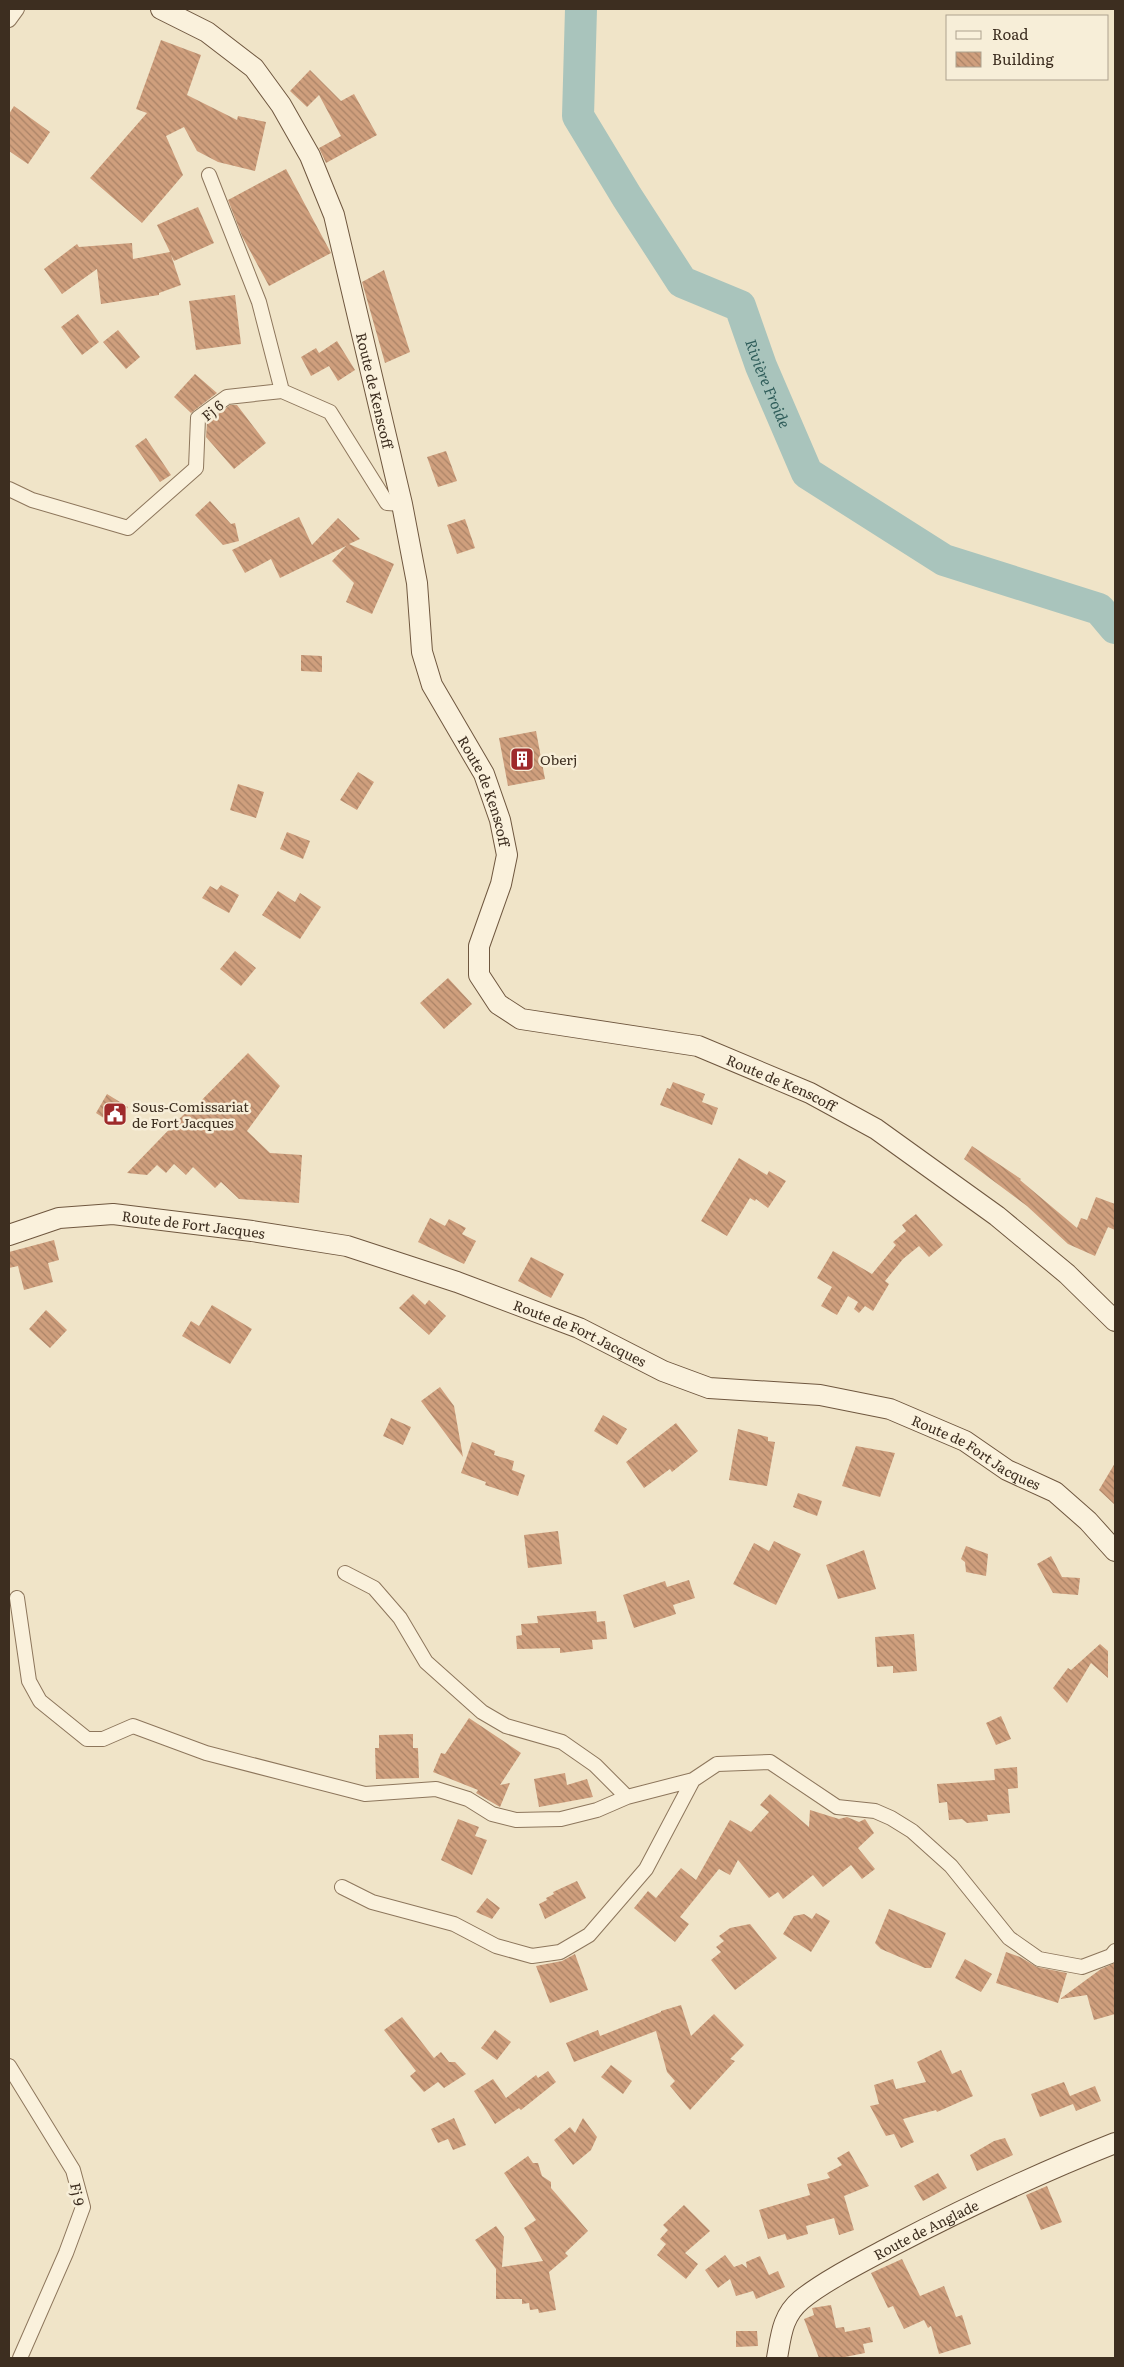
<svg xmlns="http://www.w3.org/2000/svg" width="1124" height="2367" font-family="Literata,serif">
	<style>
		.lines { fill: none; stroke-linecap: round; stroke-linejoin: round }
		.river { stroke: #a9c4bc; stroke-width: 32 }
		.building { fill: url(#building-back-hatch) }
		.street-casing { stroke: #8d765c; stroke-width: 16 }
		.secondary-casing { stroke: #6f573f; stroke-width: 22 }
		.street { stroke: #faf1dc; stroke-width: 14 }
		.secondary { stroke: #faf1dc; stroke-width: 20 }
		.labels { text-anchor: middle; dominant-baseline: central; stroke-width: 5; stroke-linejoin: round; paint-order: stroke }
		.street-label { font-size: 14px; fill: #3d2e20; stroke: #f7eed8 }
		.poi-label { font-size: 14px; fill: #3d2e20; stroke: #f7eed8; text-anchor: start }
		.water-label { font-size: 15px; font-style: italic; fill: #2f5d5a; stroke: #f7eed8 }
	</style>
	<defs>
		<pattern id="building-back-hatch" width="6" height="6" patternUnits="userSpaceOnUse" patternTransform="scale(1.25)"><rect width="6" height="6" fill="#cf9f7d"/><path d="M-1 5l2 2M0 0l6 6M5-1l2 2" fill="none" stroke="#a98266"/></pattern>
	</defs>
	<rect width="100%" height="100%" fill="#f0e4c8"/>
	<g class="lines">
		<path class="river" id="s1" d="M 581,9 L 578,116 L 627,197 L 682,282 L 740,306 L 761,366 L 807,473 L 944,560 L 1099,609 L 1115,628"/>
	</g>
	<path class="building" d="M 161,40 L 201,55 L 187,95 L 237,120 L 238,116 L 266,122 L 255,171 L 218,162 L 197,151 L 184,127 L 166,136 L 183,175 L 142,223 L 90,178 L 147,113 L 136,109 Z
		M 310,70 L 341,101 L 354,94 L 377,135 L 326,163 L 319,148 L 341,136 L 319,95 L 307,107 L 290,91 Z
		M 14,106 L 50,132 L 28,164 L 9,151 L 9,114 Z
		M 286,169 L 331,253 L 269,286 L 242,236 L 228,200 Z
		M 198,207 L 214,243 L 174,261 L 171,255 L 181,285 L 159,293 L 159,295 L 101,304 L 97,269 L 62,294 L 44,269 L 77,244 L 79,247 L 132,243 L 133,259 L 170,252 L 157,225 Z
		M 384,270 L 410,352 L 385,363 L 362,282 Z
		M 235,295 L 241,344 L 196,350 L 189,301 Z
		M 78,314 L 99,342 L 82,355 L 61,327 Z
		M 118,330 L 140,357 L 126,369 L 103,342 Z
		M 337,341 L 355,370 L 338,381 L 329,366 L 311,376 L 301,357 L 316,348 L 319,353 Z
		M 195,374 L 217,393 L 191,413 L 174,397 Z
		M 230,405 L 237,405 L 266,443 L 234,469 L 206,437 L 207,423 Z
		M 146,438 L 171,475 L 160,482 L 135,446 Z
		M 446,451 L 457,481 L 438,487 L 427,457 Z
		M 210,501 L 231,524 L 235,523 L 239,541 L 223,545 L 195,515 Z
		M 299,517 L 312,545 L 338,518 L 360,539 L 349,544 L 394,564 L 372,614 L 346,602 L 354,583 L 332,561 L 346,546 L 280,578 L 271,559 L 245,573 L 232,550 Z
		M 465,519 L 475,548 L 457,554 L 447,525 Z
		M 301,655 L 322,656 L 322,672 L 301,671 Z
		M 536,731 L 545,779 L 508,786 L 499,738 Z
		M 358,772 L 374,782 L 357,810 L 340,800 Z
		M 238,784 L 264,792 L 256,818 L 230,810 Z
		M 287,832 L 310,841 L 303,859 L 280,849 Z
		M 221,885 L 239,895 L 229,913 L 202,898 L 210,886 L 217,890 Z
		M 278,891 L 295,902 L 300,893 L 321,907 L 300,939 L 262,915 Z
		M 235,951 L 256,968 L 241,986 L 220,969 Z
		M 448,978 L 472,1004 L 444,1029 L 420,1003 Z
		M 248,1053 L 280,1086 L 247,1131 L 270,1153 L 302,1155 L 299,1203 L 239,1199 L 221,1182 L 215,1188 L 193,1167 L 186,1175 L 174,1164 L 166,1173 L 157,1165 L 147,1175 L 127,1173 L 187,1111 L 189,1113 Z
		M 673,1082 L 705,1094 L 702,1102 L 718,1108 L 712,1125 L 660,1105 L 667,1088 L 670,1089 Z
		M 107,1094 L 128,1107 L 116,1126 L 96,1113 Z
		M 972,1146 L 1021,1179 L 1020,1180 L 1077,1228 L 1081,1218 L 1087,1220 L 1096,1197 L 1115,1204 L 1115,1230 L 1108,1227 L 1095,1256 L 1068,1244 L 1027,1206 L 964,1159 Z
		M 739,1158 L 767,1175 L 769,1171 L 786,1181 L 768,1208 L 756,1199 L 755,1201 L 750,1198 L 727,1236 L 701,1221 Z
		M 916,1214 L 943,1245 L 929,1257 L 919,1246 L 903,1259 L 885,1281 L 889,1284 L 873,1311 L 865,1306 L 859,1313 L 854,1309 L 858,1302 L 848,1296 L 837,1315 L 821,1306 L 832,1287 L 817,1278 L 833,1251 L 872,1274 L 896,1245 L 893,1242 L 906,1231 L 902,1225 Z
		M 430,1218 L 445,1226 L 449,1219 L 466,1228 L 462,1234 L 476,1241 L 464,1264 L 418,1242 Z
		M 54,1240 L 59,1260 L 48,1263 L 53,1282 L 24,1290 L 18,1266 L 9,1268 L 9,1252 Z
		M 531,1257 L 564,1274 L 551,1298 L 518,1281 Z
		M 413,1294 L 425,1305 L 429,1300 L 446,1316 L 429,1335 L 399,1308 Z
		M 212,1305 L 252,1329 L 230,1364 L 182,1336 L 191,1321 L 199,1326 Z
		M 46,1310 L 67,1330 L 50,1348 L 29,1329 Z
		M 440,1387 L 454,1406 L 463,1457 L 421,1401 Z
		M 603,1415 L 627,1429 L 617,1445 L 594,1431 Z
		M 391,1418 L 411,1427 L 403,1445 L 383,1436 Z
		M 676,1423 L 698,1451 L 672,1472 L 670,1469 L 644,1488 L 626,1462 Z
		M 738,1429 L 768,1437 L 768,1441 L 775,1442 L 767,1486 L 729,1480 Z
		M 472,1442 L 495,1451 L 494,1455 L 514,1461 L 512,1470 L 525,1475 L 518,1496 L 485,1485 L 486,1482 L 461,1473 Z
		M 856,1446 L 895,1453 L 880,1497 L 842,1486 Z
		M 1115,1463 L 1115,1505 L 1099,1490 Z
		M 798,1493 L 822,1501 L 817,1516 L 793,1507 Z
		M 558,1531 L 562,1564 L 528,1568 L 524,1535 Z
		M 774,1541 L 801,1554 L 776,1605 L 733,1584 L 754,1543 L 769,1551 Z
		M 966,1546 L 988,1554 L 986,1576 L 966,1572 L 965,1562 L 961,1559 Z
		M 864,1550 L 876,1589 L 838,1599 L 826,1565 Z
		M 1051,1556 L 1062,1577 L 1080,1578 L 1078,1595 L 1053,1593 L 1037,1564 Z
		M 689,1580 L 695,1598 L 673,1605 L 676,1614 L 634,1628 L 623,1595 L 665,1581 L 667,1587 Z
		M 596,1611 L 597,1622 L 605,1621 L 607,1639 L 592,1640 L 593,1649 L 560,1653 L 560,1648 L 517,1649 L 516,1636 L 522,1635 L 521,1624 L 538,1623 L 537,1616 Z
		M 914,1634 L 917,1671 L 893,1673 L 893,1666 L 877,1667 L 875,1637 Z
		M 1100,1644 L 1108,1651 L 1108,1678 L 1091,1663 L 1067,1703 L 1053,1688 L 1068,1668 L 1071,1670 Z
		M 1001,1716 L 1011,1739 L 996,1745 L 986,1723 Z
		M 469,1718 L 521,1753 L 500,1785 L 510,1783 L 500,1807 L 476,1793 L 478,1790 L 433,1772 L 441,1753 L 445,1754 Z
		M 413,1734 L 413,1748 L 418,1748 L 419,1778 L 376,1779 L 375,1748 L 379,1748 L 379,1735 Z
		M 1017,1767 L 1018,1788 L 1008,1789 L 1010,1813 L 987,1815 L 988,1821 L 967,1823 L 962,1819 L 949,1820 L 947,1802 L 939,1803 L 937,1784 L 995,1780 L 994,1769 Z
		M 565,1773 L 567,1785 L 587,1779 L 593,1797 L 539,1807 L 534,1779 Z
		M 770,1794 L 809,1827 L 810,1810 L 839,1819 L 847,1817 L 859,1822 L 865,1819 L 874,1833 L 858,1848 L 875,1869 L 862,1879 L 851,1865 L 823,1887 L 813,1875 L 783,1899 L 778,1892 L 769,1898 L 738,1860 L 730,1875 L 719,1869 L 680,1917 L 689,1924 L 675,1942 L 634,1908 L 648,1891 L 656,1898 L 681,1868 L 696,1880 L 730,1820 L 751,1832 L 769,1812 L 760,1805 Z
		M 458,1819 L 479,1827 L 475,1836 L 487,1840 L 472,1875 L 441,1860 Z
		M 577,1881 L 586,1898 L 545,1919 L 539,1904 L 547,1900 L 546,1898 L 554,1894 L 553,1892 Z
		M 487,1898 L 500,1908 L 492,1919 L 476,1912 Z
		M 889,1909 L 946,1933 L 931,1968 L 925,1968 L 881,1949 L 875,1943 Z
		M 816,1913 L 830,1921 L 811,1952 L 783,1934 L 794,1916 L 804,1914 L 812,1919 Z
		M 750,1924 L 777,1958 L 735,1990 L 711,1960 L 721,1952 L 716,1947 L 724,1941 L 719,1936 L 730,1928 Z
		M 1006,1952 L 1020,1957 L 1037,1967 L 1067,1973 L 1058,2003 L 996,1983 Z
		M 575,1954 L 588,1990 L 550,2003 L 536,1966 L 562,1961 Z
		M 965,1959 L 992,1974 L 981,1992 L 955,1978 Z
		M 1115,1963 L 1115,2014 L 1094,2020 L 1087,1995 L 1060,1999 L 1101,1969 Z
		M 681,2005 L 691,2036 L 714,2014 L 744,2045 L 730,2059 L 735,2061 L 690,2110 L 670,2086 L 675,2081 L 667,2072 L 656,2031 L 574,2062 L 566,2043 L 598,2030 L 600,2036 L 661,2012 L 661,2011 Z
		M 402,2017 L 434,2058 L 441,2052 L 449,2062 L 455,2062 L 466,2074 L 444,2088 L 438,2082 L 424,2092 L 410,2076 L 416,2071 L 384,2030 Z
		M 495,2030 L 511,2042 L 497,2060 L 481,2048 Z
		M 941,2050 L 952,2074 L 961,2070 L 973,2096 L 937,2112 L 936,2110 L 903,2119 L 914,2142 L 901,2148 L 894,2134 L 886,2136 L 870,2106 L 879,2104 L 874,2085 L 893,2079 L 896,2089 L 926,2082 L 917,2062 Z
		M 611,2065 L 632,2081 L 623,2094 L 601,2077 Z
		M 548,2071 L 556,2082 L 521,2110 L 519,2108 L 495,2124 L 474,2091 L 493,2079 L 506,2098 L 536,2075 L 538,2078 Z
		M 1064,2082 L 1070,2096 L 1095,2086 L 1101,2101 L 1076,2111 L 1073,2104 L 1040,2117 L 1031,2094 Z
		M 454,2118 L 466,2145 L 453,2150 L 448,2139 L 438,2143 L 431,2129 Z
		M 583,2118 L 597,2137 L 591,2150 L 573,2165 L 554,2140 L 570,2127 L 575,2133 Z
		M 1005,2138 L 1013,2155 L 977,2171 L 970,2155 L 994,2141 Z
		M 849,2151 L 869,2186 L 844,2196 L 854,2230 L 839,2235 L 834,2218 L 806,2226 L 808,2234 L 787,2240 L 785,2234 L 768,2239 L 759,2210 L 810,2195 L 807,2184 L 830,2178 L 827,2173 L 842,2165 L 837,2158 Z
		M 528,2156 L 533,2163 L 538,2163 L 542,2176 L 551,2182 L 551,2188 L 588,2231 L 565,2253 L 568,2256 L 549,2272 L 556,2310 L 539,2313 L 538,2309 L 530,2310 L 529,2303 L 522,2304 L 522,2299 L 496,2299 L 496,2269 L 475,2240 L 496,2226 L 504,2237 L 502,2267 L 543,2261 L 524,2228 L 536,2220 L 504,2173 Z
		M 938,2173 L 947,2188 L 923,2201 L 914,2186 Z
		M 1047,2186 L 1062,2222 L 1041,2230 L 1026,2195 Z
		M 684,2205 L 710,2231 L 685,2253 L 698,2264 L 686,2279 L 657,2255 L 666,2244 L 660,2239 L 668,2230 L 663,2225 Z
		M 725,2255 L 734,2267 L 742,2264 L 747,2268 L 746,2262 L 760,2256 L 769,2275 L 778,2271 L 785,2287 L 756,2299 L 753,2291 L 736,2296 L 730,2279 L 718,2288 L 705,2270 Z
		M 902,2259 L 920,2296 L 944,2286 L 956,2317 L 962,2315 L 971,2344 L 939,2354 L 931,2326 L 928,2328 L 924,2320 L 904,2329 L 893,2306 L 888,2308 L 871,2273 Z
		M 831,2305 L 836,2328 L 844,2327 L 845,2332 L 870,2327 L 873,2342 L 863,2344 L 865,2353 L 840,2358 L 819,2358 L 804,2319 L 814,2315 L 812,2308 Z
		M 736,2331 L 757,2331 L 758,2346 L 736,2347 Z"/>
	<g class="lines">
		<g class="street-casing">
			<path id="street" d="M 9,20 L 17,9
				M 209,175 L 259,302 L 282,391
				M 9,489 L 32,500 L 128,528 L 196,468 L 198,418 L 227,397 L 282,391 L 330,412 L 387,503 L 402,504
				M 345,1573 L 374,1588 L 400,1618 L 426,1662 L 482,1712 L 506,1726 L 562,1742 L 595,1765 L 627,1797
				M 17,1598 L 29,1681 L 40,1701 L 87,1739 L 103,1739 L 133,1726 L 206,1753 L 365,1794 L 436,1789 L 468,1799 L 492,1814 L 516,1820 L 561,1819 L 597,1810 L 627,1797 L 693,1780
				M 342,1887 L 372,1902 L 454,1924 L 496,1946 L 532,1956 L 560,1952 L 589,1935 L 646,1869 L 693,1780 L 717,1764 L 770,1762 L 837,1807 L 875,1811 L 891,1818 L 912,1831 L 951,1866 L 1009,1938 L 1039,1959 L 1082,1967 L 1111,1956 L 1115,1951
				M 9,2066 L 73,2170 L 83,2207 L 66,2253 L 20,2358"/>
		</g>
		<g class="secondary-casing">
			<g id="secondary">
				<path id="s2" d="M 161,9 L 207,32 L 254,68 L 281,105 L 310,156 L 334,215 L 402,504 L 417,583 L 422,652 L 432,685 L 484,774 L 500,820 L 507,855 L 501,884 L 479,946 L 479,975 L 498,1004 L 521,1019 L 698,1046 L 810,1093 L 876,1129 L 997,1216 L 1067,1274 L 1115,1321"/>
				<path id="s3" d="M 9,1235 L 59,1218 L 113,1214 L 252,1231 L 347,1246 L 457,1282 L 579,1328 L 663,1371 L 709,1388 L 820,1395 L 890,1409 L 965,1441 L 1007,1470 L 1055,1492 L 1088,1521 L 1115,1551"/>
				<path id="s4" d="M 777,2358 C 781,2336 782,2316 801,2300 C 824,2281 864,2261 892,2246 C 965,2208 1039,2173 1115,2143"/>
			</g>
		</g>
		<use href="#street" class="street"/>
		<use href="#secondary" class="secondary"/>
	</g>
	<defs>
		<g id="building-square" transform="scale(1.25)"><rect x="-9" y="-9" width="18" height="18" rx="4" fill="#9e2a2b" stroke="#f7eed8"/><path d="M-4-6H4V6H1V3H-1V6H-4ZM-2.5-4.3h1.7v1.8h-1.7ZM.8-4.3h1.7v1.8H.8ZM-2.5-1h1.7V.8h-1.7ZM.8-1h1.7V.8H.8Z" fill="#fff"/></g>
		<g id="civic-square" transform="scale(1.25)"><rect x="-9" y="-9" width="18" height="18" rx="4" fill="#9e2a2b" stroke="#f7eed8"/><path d="M-.6-6.5H3V-4.5H.6V-3L4-1V1h2V6H-6V1h2V-1L-.6-3ZM-1.2 2.5V6h2.4V2.5Z" fill="#fff"/></g>
	</defs>
	<g fill-rule="evenodd">
		<use href="#building-square" x="522" y="759"/>
		<use href="#civic-square" x="115" y="1114"/>
	</g>
	<g class="labels">
		<g class="street-label">
			<text stroke="none"><textPath href="#s2" startOffset="459">Route de Kenscoff</textPath></text>
			<text transform="translate(212 410) rotate(-40)">Fj 6</text>
			<text stroke="none"><textPath href="#s2" startOffset="879">Route de Kenscoff</textPath></text>
			<text stroke="none"><textPath href="#s2" startOffset="1404">Route de Kenscoff</textPath></text>
			<text stroke="none"><textPath href="#s3" startOffset="188">Route de Fort Jacques</textPath></text>
			<text stroke="none"><textPath href="#s3" startOffset="592">Route de Fort Jacques</textPath></text>
			<text stroke="none"><textPath href="#s3" startOffset="1012">Route de Fort Jacques</textPath></text>
			<text transform="translate(78 2194) rotate(79)">Fj 9</text>
			<text stroke="none"><textPath href="#s4" startOffset="208">Route de Anglade</textPath></text>
		</g>
		<g class="poi-label">
			<text x="540" y="759">Oberj</text>
			<text x="132" y="1106">Sous-Comissariat<tspan x="132" dy="16">de Fort Jacques</tspan></text>
		</g>
		<g class="water-label">
			<text stroke="none"><textPath href="#s1" startOffset="448">Rivière Froide</textPath></text>
		</g>
	</g>
	<rect width="1124" height="2367" fill="none" stroke="#3d2e20" stroke-width="20"/>
	<rect x="946" y="15" width="162" height="65" fill="#f7eed8" stroke="#ada18e"/>
	<rect x="956" y="31" width="25" height="8" fill="#faf1dc" stroke="#ada18e"/>
	<text x="992" y="40" font-size="15" fill="#3d2e20">Road</text>
	<rect x="956" y="52" width="25" height="15" fill="url(#building-back-hatch)" stroke="#ada18e"/>
	<text x="992" y="65" font-size="15" fill="#3d2e20">Building</text>
</svg>
